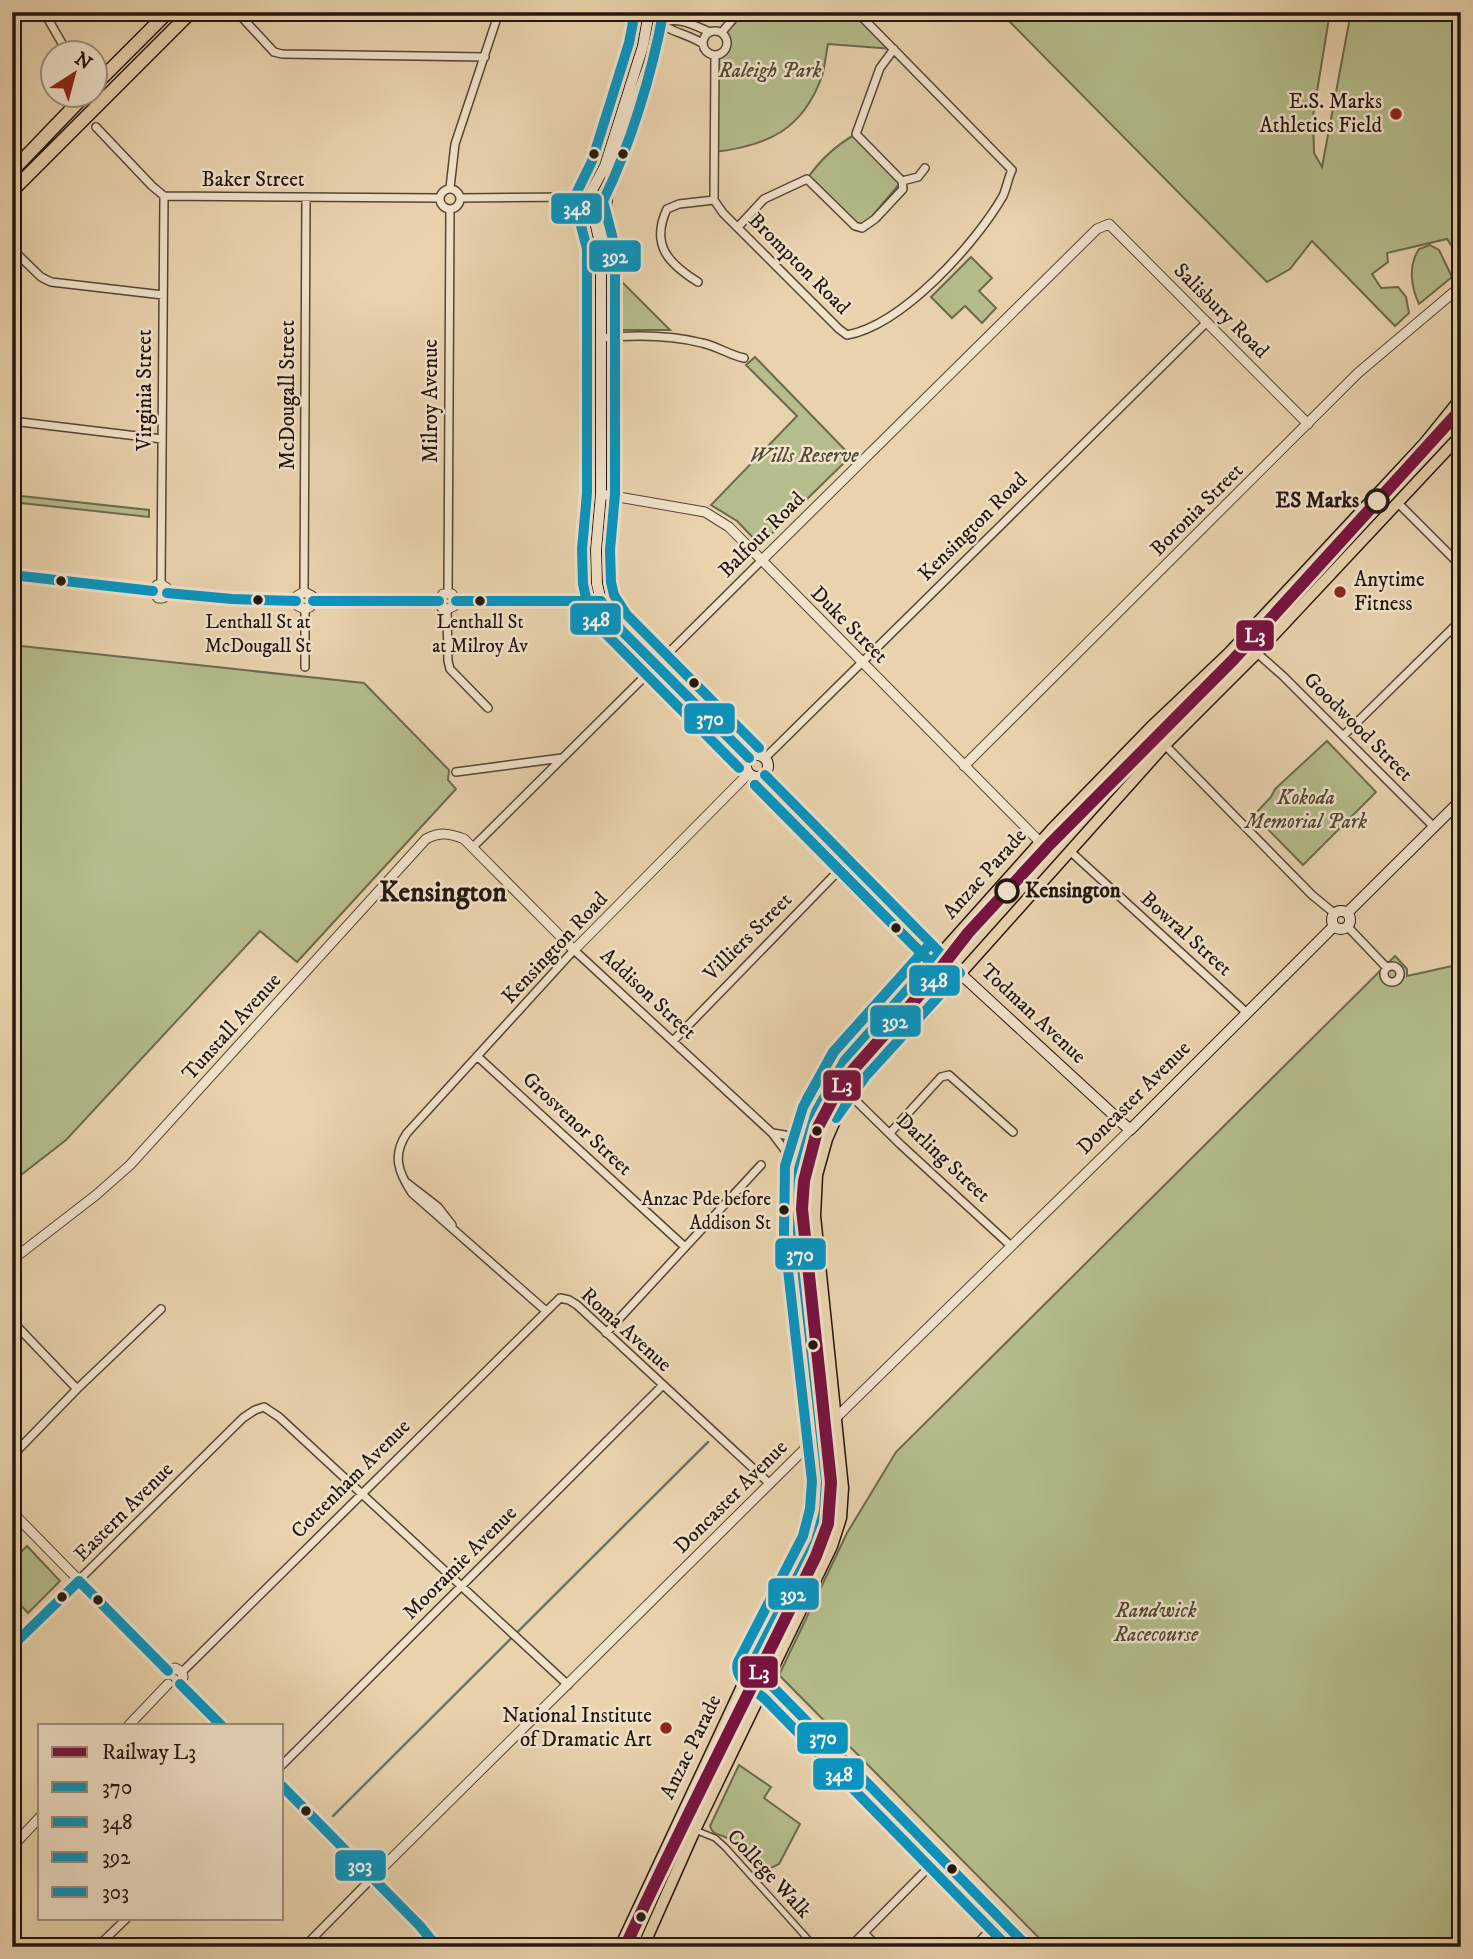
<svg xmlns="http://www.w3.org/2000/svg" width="1473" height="1959" font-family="'IM FELL DW Pica',serif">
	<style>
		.green { fill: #b4bd8b; stroke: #6b6a4d; stroke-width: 2 }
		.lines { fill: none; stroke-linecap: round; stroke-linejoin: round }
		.stream { stroke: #68776d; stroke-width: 2.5 }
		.pedestrian-casing { stroke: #544536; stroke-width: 8 }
		.minor-casing { stroke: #544536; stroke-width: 10 }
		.tertiary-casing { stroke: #544536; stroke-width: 11 }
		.secondary-casing { stroke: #22160f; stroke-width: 12 }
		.primary-casing { stroke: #22160f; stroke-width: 13 }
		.motorway-casing { stroke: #22160f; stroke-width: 15 }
		.pedestrian { stroke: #f1e2ca; stroke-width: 5 }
		.minor { stroke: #f1e2ca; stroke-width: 7 }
		.tertiary { stroke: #f1e2ca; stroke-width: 9 }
		.secondary { stroke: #f1e2ca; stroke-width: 10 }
		.primary { stroke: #e9d3ad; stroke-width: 10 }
		.motorway { stroke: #e9d3ad; stroke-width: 12 }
		.bus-1-casing { stroke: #f1e2ca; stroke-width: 16 }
		.bus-2-casing { stroke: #f1e2ca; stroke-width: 16 }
		.bus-3-casing { stroke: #f1e2ca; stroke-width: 16 }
		.bus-4-casing { stroke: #f1e2ca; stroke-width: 16 }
		.bus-1 { stroke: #0795c2; stroke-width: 10 }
		.bus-2 { stroke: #0795c2; stroke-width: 10 }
		.bus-3 { stroke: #0795c2; stroke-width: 10 }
		.bus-4 { stroke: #0795c2; stroke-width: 10 }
		.rail-1-casing { stroke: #f1e2ca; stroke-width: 18 }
		.rail-1 { stroke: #781140; stroke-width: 12 }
		.poi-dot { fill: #8f2418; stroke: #f1e2ca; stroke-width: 2.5 }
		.bus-dot { fill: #22160f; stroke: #f1e2ca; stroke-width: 2.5 }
		.stop-dot { fill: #f1e2ca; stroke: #22160f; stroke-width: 3.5 }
		.labels { text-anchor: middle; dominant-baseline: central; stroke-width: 5; stroke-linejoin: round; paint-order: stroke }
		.bus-label { font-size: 19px; fill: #22160f; stroke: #f1e2ca }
		.park-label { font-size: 21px; font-style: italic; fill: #4e4834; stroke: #f1e2ca }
		.poi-label { font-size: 21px; fill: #22160f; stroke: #f1e2ca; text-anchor: end }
		.street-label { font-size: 21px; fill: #22160f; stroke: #f1e2ca }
		.stop-label { font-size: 21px; font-weight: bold; fill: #22160f; stroke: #f1e2ca; text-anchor: end }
		.district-label { font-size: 28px; font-weight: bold; fill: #22160f; stroke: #f1e2ca }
		.line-badge { stroke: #f1e2ca; stroke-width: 2.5 }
		.badge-label { font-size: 19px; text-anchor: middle; font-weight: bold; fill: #fff }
	</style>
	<rect width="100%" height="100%" fill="#e9d3ad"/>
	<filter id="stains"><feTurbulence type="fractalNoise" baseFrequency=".00286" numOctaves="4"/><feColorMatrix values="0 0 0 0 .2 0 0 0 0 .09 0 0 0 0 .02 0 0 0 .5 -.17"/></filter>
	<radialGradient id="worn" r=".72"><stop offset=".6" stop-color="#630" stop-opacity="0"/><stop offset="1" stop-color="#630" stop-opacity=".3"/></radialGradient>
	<path class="green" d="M 739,12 L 857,12 L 894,49 L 828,44 C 826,54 825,66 822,76 C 803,130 767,146 714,152 L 715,55 L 726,49 L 727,38 L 722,32 Z
		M 1000,12 L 1330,12 L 1313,116 L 1314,153 L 1322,167 L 1351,12 L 1461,12 L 1461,260 L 1447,239 L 1387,253 L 1388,262 L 1372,274 L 1381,288 L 1398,287 L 1406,297 L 1409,313 L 1395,326 L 1312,241 L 1290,269 L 1267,282 Z
		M 856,134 L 902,181 L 862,228 L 807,179 C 820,160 836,145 856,134 Z
		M 1430,245 L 1439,250 L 1452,277 L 1419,304 C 1411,287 1408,266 1419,249 Z
		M 971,257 L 992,278 L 979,291 L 996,308 L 982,323 L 965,306 L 952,318 L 931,297 Z
		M 620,280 L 670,330 L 619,330 Z
		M 755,357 L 851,456 L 760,545 L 737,521 L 711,505 L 797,416 L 746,365 Z
		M 12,495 L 149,510 L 149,517 L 12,502 Z
		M 12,645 L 364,683 L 449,770 L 448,780 L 456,789 L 297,962 L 260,931 L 66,1140 L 12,1182 Z
		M 1327,741 L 1376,792 L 1303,865 L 1254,815 L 1271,797 L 1275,789 Z
		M 1395,956 L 1407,969 L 1407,976 L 1461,964 L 1461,1947 L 1048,1947 L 779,1675 L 847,1533 L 896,1452 Z
		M 27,1546 L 60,1581 L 28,1613 L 12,1596 L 12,1561 Z
		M 739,1765 L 771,1787 L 764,1798 L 800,1824 L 779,1864 L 765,1871 C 748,1867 742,1846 727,1838 C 718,1833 713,1836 710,1826 Z"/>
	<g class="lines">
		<path class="stream" d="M 333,1816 L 708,1442"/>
		<g class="pedestrian-casing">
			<path id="pedestrian" d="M 695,1830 L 715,1838 L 725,1847 L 815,1947"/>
		</g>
		<g class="minor-casing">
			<path id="minor" d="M 44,12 L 67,52
				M 237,12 L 274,52 L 282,54 L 485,57
				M 660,23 C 678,16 693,25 710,32
				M 660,23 C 672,33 689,34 703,44
				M703 43a12 12 0 1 1 24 0a12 12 0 1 1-24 0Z
				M 722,32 L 739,12
				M 715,55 L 714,200 L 723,213 L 839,329 L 847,335 C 903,325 976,243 1003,196 C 1007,187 1008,178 1012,170 L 857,12
				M 96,127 L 152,186 L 164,196 L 439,198
				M 902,181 L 918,177 L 925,168
				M 450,188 L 455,144 L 499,12
				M440 199a10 10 0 1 1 20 0a10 10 0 1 1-20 0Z
				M 460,198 L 584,197 L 588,199
				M 738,227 L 764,199 L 807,179 L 855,226 L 862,228 L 875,219 L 903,189 L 902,181 L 856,134 L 880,68 L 894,49
				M 12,249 L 41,277 L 51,282 L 163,295
				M 698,282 C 669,264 650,245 667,209 L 679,204 L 714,200
				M 601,338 C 633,335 670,335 702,343 C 717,346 729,355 744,358
				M 12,421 L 162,439
				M 1398,503 L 1461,566
				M 161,584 L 164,196
				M 304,592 L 306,197
				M 448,593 L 450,209
				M 447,609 L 448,661 L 450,669 L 488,708
				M 1257,653 L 1283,676 L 1434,827
				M 305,667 L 305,609
				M 1343,736 L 1461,620
				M 1165,745 L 1312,895 L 1334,913
				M 765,758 L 1207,322
				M 456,772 L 562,758
				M 473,847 L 761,561
				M 1071,852 L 1247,1013
				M 1347,926 L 1387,968
				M1384 974a8 8 0 1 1 16 0a8 8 0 1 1-16 0Z
				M 673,1041 L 849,860
				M 477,1056 L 685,1247
				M 850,1095 L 901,1145 L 1011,1246
				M 773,1133 L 790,1136 L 811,1128
				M 890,1133 L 941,1077 L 949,1075 L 1013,1132
				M 407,1183 L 438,1207 L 452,1225
				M 546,1311 L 412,1193 C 398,1172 392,1155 407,1133 L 574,950 L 772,1133 L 799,1169
				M 12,1321 L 77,1389
				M 606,1333 L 761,1165
				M 12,1456 L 77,1389 L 161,1309
				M 12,1646 L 243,1418 L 255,1410 L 264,1407 L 279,1417 L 568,1685
				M 182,1672 L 560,1298 L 569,1300 L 577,1305 L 770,1484
				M 282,1765 L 662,1386
				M 864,1933 L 878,1947
				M 97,1947 L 126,1919
				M 304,1947 L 372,1878
				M 850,1947 L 939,1857
				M 974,1947 L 1001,1919
				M 987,1947 L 1008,1926"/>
		</g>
		<g class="tertiary-casing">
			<path id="tertiary" d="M 601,494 L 705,512 L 729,527 L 1040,842
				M 761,561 L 1097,229 L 1109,224 L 1308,424
				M 12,575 L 153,591
				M 153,591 L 157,585 L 161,584 L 167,588 L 167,593
				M 153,591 L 158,598 L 163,598 L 167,593
				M 167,593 L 232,599 L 296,601
				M 296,601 L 297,596 L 304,592 L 312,596 L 313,601
				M 296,601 L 298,606 L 305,609 L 310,607 L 313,601
				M 313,601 L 439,601
				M 439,601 L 443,594 L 452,594 L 456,601
				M 439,601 L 442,608 L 447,609 L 454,606 L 456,601
				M 456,601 L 601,601
				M 964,766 L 1358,373 L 1461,286
				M 12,1260 L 96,1195 L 130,1165 L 426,839 C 440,832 449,833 464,839 L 574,950 L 748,774
				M 12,1512 L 168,1671
				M 750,1668 L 775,1689 L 1028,1947
				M 168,1671 L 175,1668 L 182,1672 L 183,1677 L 180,1684
				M 180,1684 L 222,1726
				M 128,1726 L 168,1684
				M 282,1786 L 408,1916 C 420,1923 427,1936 437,1947
				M 12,1847 L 40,1817
				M 372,1878 L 850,1404 L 1130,1130"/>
		</g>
		<g class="secondary-casing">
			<path id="secondary" d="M 660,12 L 659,31 L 655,47 L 614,161 C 606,189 606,218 601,247 L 601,494 L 596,550 L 597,584 L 601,601 L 615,623 L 749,758
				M 600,243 L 589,196 L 605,166 L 643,46 L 649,12
				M746 766a11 11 0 1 1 22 0a11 11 0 1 1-22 0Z
				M 765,775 L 939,954 L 1130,1130 L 1334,926
				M1332 920a9 9 0 1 1 18 0a9 9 0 1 1-18 0Z
				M 1347,913 L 1461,800"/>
		</g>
		<g class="primary-casing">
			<path id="primary" d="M 620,1947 L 766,1635 L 813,1548 L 822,1522 L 826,1481 L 798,1232 C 794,1164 812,1099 857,1047 L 1051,830 L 1151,727 L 1229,653 L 1423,445 L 1461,398
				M 643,1947 L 695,1830 L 832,1546 L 841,1518 L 843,1488 L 815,1216 L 817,1175 L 827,1139 L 838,1114 L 865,1077 L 928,1010 L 1165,745 L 1257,653 L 1461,435"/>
		</g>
		<g class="motorway-casing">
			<path id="motorway" d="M 94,86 L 168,12
				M 12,171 L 86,94
				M 12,191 L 191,12"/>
		</g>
		<use href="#pedestrian" class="pedestrian"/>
		<use href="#minor" class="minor"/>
		<use href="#tertiary" class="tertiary"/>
		<use href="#secondary" class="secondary"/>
		<use href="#primary" class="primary"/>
		<use href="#motorway" class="motorway"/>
		<g class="bus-1-casing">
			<path id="bus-1" d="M 12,575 L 153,591
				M 167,593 L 232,599 L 296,601
				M 313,601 L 439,601
				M 456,601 L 601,601
				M 601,601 L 622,631 L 749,758
				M 765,775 L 960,973 L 865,1077 L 836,1118
				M 939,954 L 845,1060 L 816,1112 L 799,1169 L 798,1232 L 826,1481 L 824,1511 L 816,1541 L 750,1668 L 775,1689 L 1028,1947"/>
		</g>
		<g class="bus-2-casing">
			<path id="bus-2" d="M 635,12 L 629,43 L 592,161 L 574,198 L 587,249 L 587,493 L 582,549 L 583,584 L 588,607 L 604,632 L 739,768
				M 755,785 L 941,973 L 855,1068 L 825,1110
				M 929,945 L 833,1052 L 803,1107 L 785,1166 L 784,1234 L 812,1481 L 810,1509 L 803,1536 L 738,1662 C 733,1679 753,1689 765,1699 L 1008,1947"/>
		</g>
		<g class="bus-3-casing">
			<path id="bus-3" d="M 663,14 C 652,73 630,147 603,201 L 615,247 L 615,494 L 610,550 L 611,582 L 614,595 L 626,614 L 759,748
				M 807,1099 L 834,1052 L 929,945
				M 630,1941 L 682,1824 L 819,1541 L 827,1515 L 829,1488 C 823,1436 817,1383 811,1330 C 803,1251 788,1180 828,1107 C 856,1056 902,1016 941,973 L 755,785"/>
		</g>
		<g class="bus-4-casing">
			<path id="bus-4" d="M 79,1581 L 168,1671
				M 12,1646 L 79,1581
				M 180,1684 L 222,1726
				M 282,1786 L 420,1926 L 437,1947"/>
		</g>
		<use href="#bus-1" class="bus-1"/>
		<use href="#bus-2" class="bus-2"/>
		<use href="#bus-3" class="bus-3"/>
		<use href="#bus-4" class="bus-4"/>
		<g class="rail-1-casing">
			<path id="rail-1" d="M 625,1947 C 686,1815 753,1686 816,1556 L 828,1524 L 831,1482 L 802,1209 L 804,1181 L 818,1127 L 835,1095 L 852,1071 L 923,991 L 968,933 L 1050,844 L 1233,660 L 1461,409"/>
		</g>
		<use href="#rail-1" class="rail-1"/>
	</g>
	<g class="poi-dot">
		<circle cx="1396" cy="114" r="7"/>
		<circle cx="1340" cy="592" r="7"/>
		<circle cx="666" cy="1728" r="7"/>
	</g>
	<g class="bus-dot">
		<circle cx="594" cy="154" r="6"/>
		<circle cx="623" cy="154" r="6"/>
		<circle cx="61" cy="581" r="6"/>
		<circle cx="258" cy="600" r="6"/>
		<circle cx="480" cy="601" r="6"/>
		<circle cx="694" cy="683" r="6"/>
		<circle cx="896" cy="928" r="6"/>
		<circle cx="817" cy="1131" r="6"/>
		<circle cx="784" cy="1210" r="6"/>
		<circle cx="813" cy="1345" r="6"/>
		<circle cx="62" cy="1597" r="6"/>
		<circle cx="98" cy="1600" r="6"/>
		<circle cx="306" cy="1811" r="6"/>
		<circle cx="952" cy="1869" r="6"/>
		<circle cx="641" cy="1917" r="6"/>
	</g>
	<g class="stop-dot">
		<circle cx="1377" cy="501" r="11"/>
		<circle cx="1007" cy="891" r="11"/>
	</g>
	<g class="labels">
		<g class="bus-label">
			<text x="258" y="622">Lenthall St at<tspan x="258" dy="24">McDougall St</tspan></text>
			<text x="480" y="622">Lenthall St<tspan x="480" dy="24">at Milroy Av</tspan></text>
			<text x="771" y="1199" text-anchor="end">Anzac Pde before<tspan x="771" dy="24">Addison St</tspan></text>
		</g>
		<g class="park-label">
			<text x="770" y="71">Raleigh Park</text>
			<text x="804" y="456">Wills Reserve</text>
			<text x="1306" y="798">Kokoda<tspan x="1306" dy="24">Memorial Park</tspan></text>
			<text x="1156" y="1611">Randwick<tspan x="1156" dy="24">Racecourse</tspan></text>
		</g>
		<g class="poi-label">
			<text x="1382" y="102">E.S. Marks<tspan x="1382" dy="24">Athletics Field</tspan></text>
			<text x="1354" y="580" text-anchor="start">Anytime<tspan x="1354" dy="24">Fitness</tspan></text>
			<text x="652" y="1716">National Institute<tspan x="652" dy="24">of Dramatic Art</tspan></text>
		</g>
		<g class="street-label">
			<text x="253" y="180">Baker Street</text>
			<text transform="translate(799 264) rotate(45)">Brompton Road</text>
			<text transform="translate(1221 311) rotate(45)">Salisbury Road</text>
			<text transform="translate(145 390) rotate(-90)">Virginia Street</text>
			<text transform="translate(288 395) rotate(-90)">McDougall Street</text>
			<text transform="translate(431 401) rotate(-90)">Milroy Avenue</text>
			<text transform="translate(1197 510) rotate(-45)">Boronia Street</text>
			<text transform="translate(973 527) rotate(-45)">Kensington Road</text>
			<text transform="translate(762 535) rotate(-45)">Balfour Road</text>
			<text transform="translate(849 625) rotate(45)">Duke Street</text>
			<text transform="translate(1358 727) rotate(45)">Goodwood Street</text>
			<text transform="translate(985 874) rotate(-48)">Anzac Parade</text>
			<text transform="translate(1186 934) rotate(42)">Bowral Street</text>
			<text transform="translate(748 937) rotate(-45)">Villiers Street</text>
			<text transform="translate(555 948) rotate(-47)">Kensington Road</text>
			<text transform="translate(648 994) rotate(43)">Addison Street</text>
			<text transform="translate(1033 1014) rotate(43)">Todman Avenue</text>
			<text transform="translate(232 1027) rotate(-48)">Tunstall Avenue</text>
			<text transform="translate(1134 1098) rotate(-45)">Doncaster Avenue</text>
			<text transform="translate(577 1124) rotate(43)">Grosvenor Street</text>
			<text transform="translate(943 1158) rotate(43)">Darling Street</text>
			<text transform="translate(626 1330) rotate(42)">Roma Avenue</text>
			<text transform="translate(351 1479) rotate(-45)">Cottenham Avenue</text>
			<text transform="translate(731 1497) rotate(-45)">Doncaster Avenue</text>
			<text transform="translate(124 1512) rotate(-45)">Eastern Avenue</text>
			<text transform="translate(460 1563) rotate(-45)">Mooramie Avenue</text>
			<text transform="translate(691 1747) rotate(-64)">Anzac Parade</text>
			<text transform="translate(769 1874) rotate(47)">College Walk</text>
		</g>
		<g class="stop-label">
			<text x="1359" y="501">ES Marks</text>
			<text x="1025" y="891" text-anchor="start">Kensington</text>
		</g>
		<g class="district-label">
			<text x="443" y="892">Kensington</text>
		</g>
	</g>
	<g class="line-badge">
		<rect x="550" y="192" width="53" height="33" rx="7" fill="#0795c2"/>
		<rect x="588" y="239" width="54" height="34" rx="7" fill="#0795c2"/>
		<rect x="569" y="602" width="53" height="34" rx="7" fill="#0795c2"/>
		<rect x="1235" y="619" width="40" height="33" rx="7" fill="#781140"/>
		<rect x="683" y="702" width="53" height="33" rx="7" fill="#0795c2"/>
		<rect x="908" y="964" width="53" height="33" rx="7" fill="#0795c2"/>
		<rect x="869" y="1004" width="53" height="34" rx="7" fill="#0795c2"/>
		<rect x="822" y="1069" width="40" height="33" rx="7" fill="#781140"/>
		<rect x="774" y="1237" width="53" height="34" rx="7" fill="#0795c2"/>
		<rect x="767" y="1577" width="53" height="34" rx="7" fill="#0795c2"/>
		<rect x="739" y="1655" width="40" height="34" rx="7" fill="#781140"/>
		<rect x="796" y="1721" width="53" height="34" rx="7" fill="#0795c2"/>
		<rect x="812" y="1757" width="53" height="34" rx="7" fill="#0795c2"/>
		<rect x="334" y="1849" width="53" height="33" rx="7" fill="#0795c2"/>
	</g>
	<g class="badge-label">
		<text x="577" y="215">348</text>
		<text x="615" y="263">392</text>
		<text x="596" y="626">348</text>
		<text x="1255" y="642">L3</text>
		<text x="710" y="725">370</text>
		<text x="934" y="987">348</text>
		<text x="895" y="1028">392</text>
		<text x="842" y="1092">L3</text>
		<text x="800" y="1261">370</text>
		<text x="793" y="1601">392</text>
		<text x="759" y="1679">L3</text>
		<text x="823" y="1744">370</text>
		<text x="839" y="1781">348</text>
		<text x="360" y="1872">303</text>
	</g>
	<rect width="1473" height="1959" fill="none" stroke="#e9d3ad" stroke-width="42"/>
	<rect x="14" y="14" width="1445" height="1931" fill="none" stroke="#22160f" stroke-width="3.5"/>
	<rect x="21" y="21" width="1431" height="1917" fill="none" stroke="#22160f" stroke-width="2"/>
	<rect x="38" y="1724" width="245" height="196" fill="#f1e2ca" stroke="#9e907f" stroke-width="2"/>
	<rect x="52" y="1747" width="35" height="10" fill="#781140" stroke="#9e907f" stroke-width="2"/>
	<text x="102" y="1759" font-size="21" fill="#22160f">Railway L3</text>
	<rect x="52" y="1782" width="35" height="10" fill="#0795c2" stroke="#9e907f" stroke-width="2"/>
	<text x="102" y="1794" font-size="21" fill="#22160f">370</text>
	<rect x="52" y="1817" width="35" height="10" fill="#0795c2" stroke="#9e907f" stroke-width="2"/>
	<text x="102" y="1829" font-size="21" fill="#22160f">348</text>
	<rect x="52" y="1852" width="35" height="10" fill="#0795c2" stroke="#9e907f" stroke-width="2"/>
	<text x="102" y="1864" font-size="21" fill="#22160f">392</text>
	<rect x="52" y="1887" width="35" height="10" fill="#0795c2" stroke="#9e907f" stroke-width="2"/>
	<text x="102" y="1899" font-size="21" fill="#22160f">303</text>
	<g transform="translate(74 74) rotate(36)"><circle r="33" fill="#f1e2ca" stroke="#9e907f" stroke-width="2"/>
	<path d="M0-5L12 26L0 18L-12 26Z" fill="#8f2418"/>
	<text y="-10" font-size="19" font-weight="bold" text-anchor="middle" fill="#22160f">N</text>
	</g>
	<rect width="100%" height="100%" filter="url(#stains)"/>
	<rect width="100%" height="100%" fill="url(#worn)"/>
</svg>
